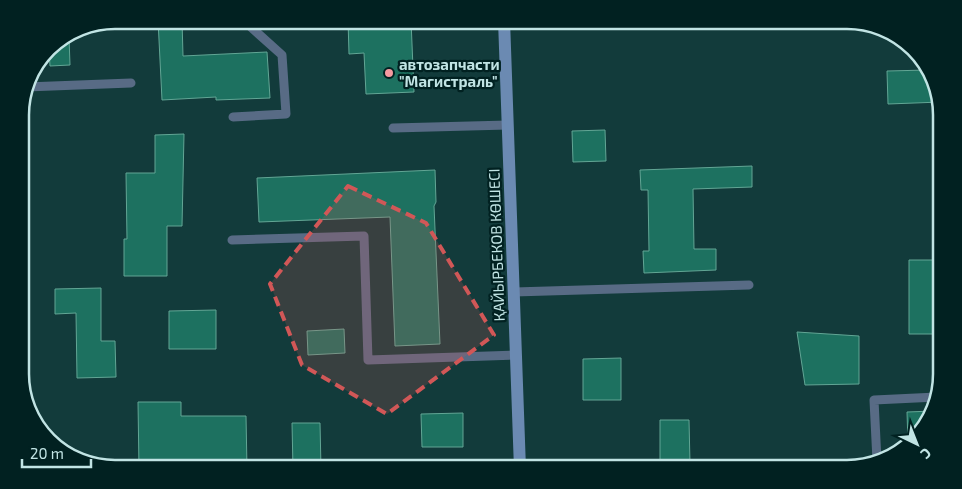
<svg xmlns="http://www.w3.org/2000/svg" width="962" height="489" font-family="'Exo 2',sans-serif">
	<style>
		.building { fill: #1d7160; stroke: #62a695 }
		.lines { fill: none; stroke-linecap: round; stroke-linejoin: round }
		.service { stroke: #586b85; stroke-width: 9 }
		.secondary { stroke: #6b8ab2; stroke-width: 12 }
		.marked { fill: #d15757; fill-opacity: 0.2; stroke: #d15757; stroke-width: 4; stroke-dasharray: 10 6; stroke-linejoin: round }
		.poi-dot { fill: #f49aa0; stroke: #012121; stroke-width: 2 }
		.labels { text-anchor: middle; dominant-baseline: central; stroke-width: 4.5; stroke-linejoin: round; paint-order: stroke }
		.poi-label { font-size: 15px; font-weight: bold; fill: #c1e4e4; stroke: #012121; text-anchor: start }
		.street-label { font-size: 15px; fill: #c1e4e4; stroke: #012121 }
		.rim { fill: none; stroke: #c1e4e4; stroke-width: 2.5 }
	</style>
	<rect width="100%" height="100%" fill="#123b3b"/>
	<path class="building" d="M 158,20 L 182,20 L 183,56 L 267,52 L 270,98 L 216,100 L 216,97 L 162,100 Z
		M 348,20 L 411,20 L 414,92 L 366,94 L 364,53 L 349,54 Z
		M 69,37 L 70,65 L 50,66 L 49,48 L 52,44 Z
		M 928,70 L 941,102 L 888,104 L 887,71 Z
		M 605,130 L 606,161 L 573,162 L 572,131 Z
		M 184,134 L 182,226 L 167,226 L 167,276 L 124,276 L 124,239 L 127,239 L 126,173 L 155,173 L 155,135 Z
		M 752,166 L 752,187 L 693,189 L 694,249 L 716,249 L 716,270 L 644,273 L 643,251 L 649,251 L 648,190 L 641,190 L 640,170 Z
		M 435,170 L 436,202 L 434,206 L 440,344 L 395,346 L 390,217 L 259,222 L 257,178 Z
		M 909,260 L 942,260 L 942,334 L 909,334 Z
		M 101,288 L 101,341 L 115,341 L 116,377 L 77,378 L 76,313 L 55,314 L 55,289 Z
		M 216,310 L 216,349 L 169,349 L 169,311 Z
		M 344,329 L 345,353 L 308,355 L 307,331 Z
		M 797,332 L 859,336 L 859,384 L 805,385 Z
		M 621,358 L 621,400 L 583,400 L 583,359 Z
		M 138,402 L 181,402 L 181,416 L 246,416 L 247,469 L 139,469 Z
		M 934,411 L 932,416 L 908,443 L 907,412 Z
		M 463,413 L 463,447 L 422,447 L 421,414 Z
		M 660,420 L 689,420 L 690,464 L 660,464 Z
		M 292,423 L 320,423 L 321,469 L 293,469 Z"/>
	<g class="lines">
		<path class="service" d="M 26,87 L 131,83
			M 233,117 L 286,114 L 282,55 L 243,20
			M 393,128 L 508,125
			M 232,240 L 364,236 L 368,360 L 516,355
			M 514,292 L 749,285
			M 877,461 L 874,400 L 937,397"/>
		<path class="secondary" d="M 504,20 L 520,469"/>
	</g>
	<path class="marked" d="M 348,186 L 426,223 L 494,335 L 387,414 L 302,365 L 270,284 Z"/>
	<circle class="poi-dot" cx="389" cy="73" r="5"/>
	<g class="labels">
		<g class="poi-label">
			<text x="399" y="64">автозапчасти<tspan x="399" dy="17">"Магистраль"</tspan></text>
		</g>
		<g class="street-label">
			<text transform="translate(496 245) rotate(-92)">ҚАЙЫРБЕКОВ КӨШЕСІ</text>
		</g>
	</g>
	<path d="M0 0H962V489H0ZM115 29H847A86 86 0 0 1 933 115V374A86 86 0 0 1 847 460H115A86 86 0 0 1 29 374V115A86 86 0 0 1 115 29Z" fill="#012121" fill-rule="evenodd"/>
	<path class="rim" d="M115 29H847A86 86 0 0 1 933 115V374A86 86 0 0 1 847 460H115A86 86 0 0 1 29 374V115A86 86 0 0 1 115 29Z"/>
	<g transform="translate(917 444) rotate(137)" stroke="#012121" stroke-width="4" paint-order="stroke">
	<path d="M0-4L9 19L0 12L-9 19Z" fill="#c1e4e4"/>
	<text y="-8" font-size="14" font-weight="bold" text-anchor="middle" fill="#c1e4e4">С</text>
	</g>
	<path d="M22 459v8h69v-8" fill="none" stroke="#c1e4e4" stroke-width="2.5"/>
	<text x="30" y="459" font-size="15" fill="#c1e4e4" stroke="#012121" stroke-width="4" paint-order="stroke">20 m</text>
</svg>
